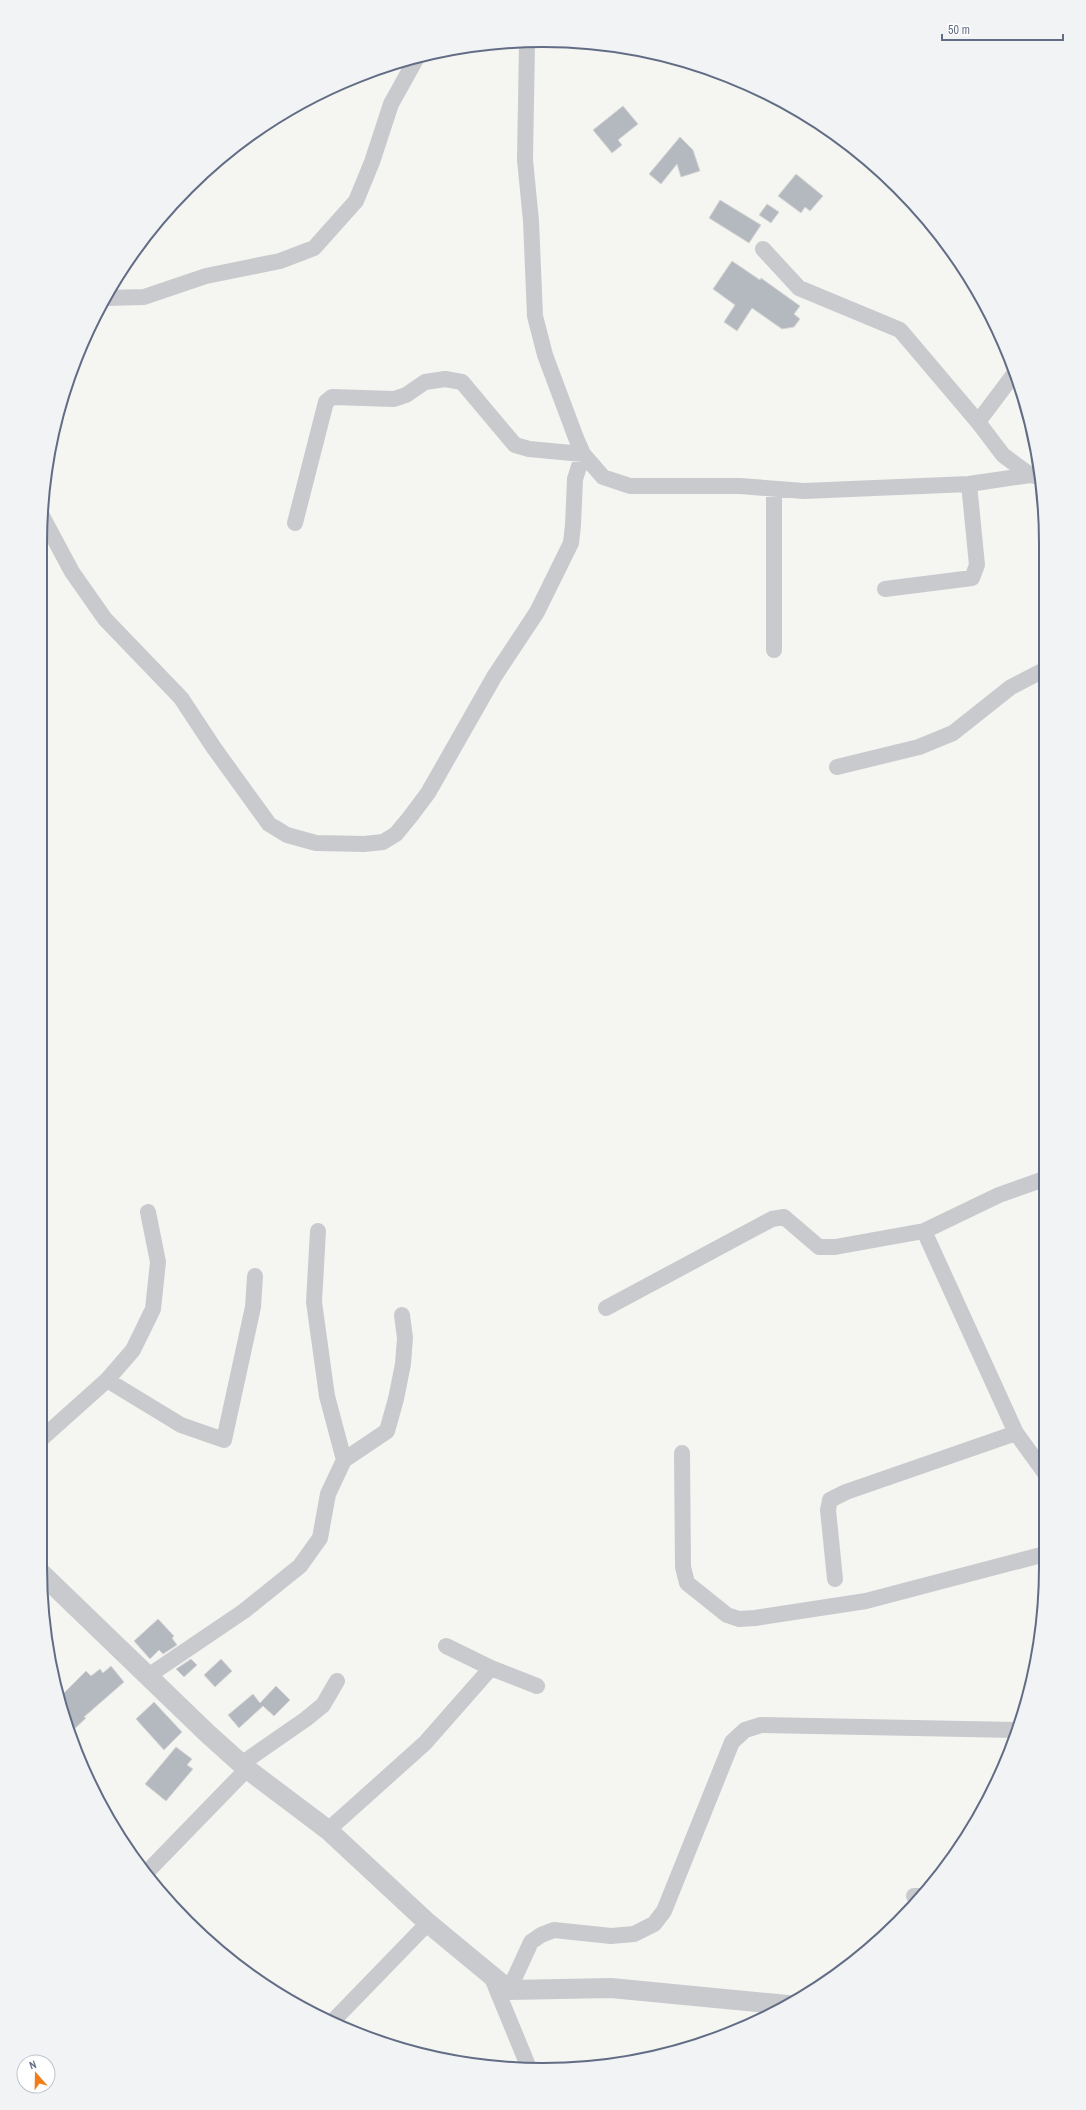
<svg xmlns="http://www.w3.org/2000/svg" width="1086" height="2110" font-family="'Archivo Narrow',sans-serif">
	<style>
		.building { fill: #b4b8bf; stroke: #d6d7d4 }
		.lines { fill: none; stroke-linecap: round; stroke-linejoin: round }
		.minor { stroke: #c8cace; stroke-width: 16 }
		.tertiary { stroke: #c8cace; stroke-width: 20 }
		.rim { fill: none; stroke: #626d85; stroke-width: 2 }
	</style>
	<rect width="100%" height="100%" fill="#f5f6f2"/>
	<path class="building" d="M 623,106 L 638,124 L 618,140 L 622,145 L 612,153 L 593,130 Z
		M 680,137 L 693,150 L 700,171 L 681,177 L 677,164 L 661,184 L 649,174 Z
		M 796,174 L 823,196 L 810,211 L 805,207 L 801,213 L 778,196 Z
		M 720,200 L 761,225 L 749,243 L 709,218 Z
		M 767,204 L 779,212 L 771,223 L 759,215 Z
		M 732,261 L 760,280 L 761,278 L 800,306 L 794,314 L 800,319 L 794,327 L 782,329 L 752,308 L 737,331 L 724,322 L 735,305 L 713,289 Z
		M 158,1619 L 174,1636 L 172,1638 L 177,1645 L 163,1654 L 159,1650 L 150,1659 L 134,1641 Z
		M 191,1659 L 197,1665 L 184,1677 L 176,1669 Z
		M 221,1659 L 232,1671 L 215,1687 L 204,1675 Z
		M 111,1666 L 124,1682 L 84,1717 L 86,1718 L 69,1734 L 59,1698 L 86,1671 L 91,1676 L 100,1669 L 103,1673 Z
		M 276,1686 L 290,1700 L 274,1716 L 263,1706 L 239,1728 L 228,1715 L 253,1694 L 260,1703 Z
		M 154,1702 L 182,1732 L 164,1750 L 136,1719 Z
		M 176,1747 L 192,1759 L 187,1765 L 193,1769 L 166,1801 L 145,1784 Z"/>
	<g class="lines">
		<path class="minor" d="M 527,43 L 525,160 L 531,221 L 535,316 L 545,355 L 576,438 L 583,454 L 603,477 L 630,486 L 740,486 L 804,491 L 969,484 L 1030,475
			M 763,249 L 799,288 L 900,330 L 978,422 L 1003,455 L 1030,475 L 1042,477
			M 106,298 L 144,297 L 206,276 L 280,261 L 314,248 L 356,201 L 372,162 L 391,104 L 416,59
			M 978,422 L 1014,374
			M 41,514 L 72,572 L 105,619 L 181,698 L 214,748 L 269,824 L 287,835 L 316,843 L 364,844 L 383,842 L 396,834 L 410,817 L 428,793 L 494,677 L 537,612 L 571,543 L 573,525 L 575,479 L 583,454 L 529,449 L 515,445 L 462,382 L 445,379 L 425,382 L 406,395 L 394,399 L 332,397 L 326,402 L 295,523
			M 885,589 L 972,578 L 977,565 L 969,484
			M 774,650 L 774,489
			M 837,767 L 919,747 L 953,733 L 1011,687 L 1042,671
			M 318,1231 L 314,1302 L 327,1396 L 344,1460
			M 924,1231 L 1016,1433 L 1045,1473
			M 606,1308 L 772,1219 L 784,1217 L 819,1247 L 835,1247 L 924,1231 L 999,1195 L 1044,1179
			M 107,1380 L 133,1350 L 153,1309 L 158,1262 L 148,1212
			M 40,1440 L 107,1380 L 181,1425 L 224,1440 L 253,1307 L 255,1276
			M 682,1453 L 683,1567 L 687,1583 L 727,1615 L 739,1619 L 755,1618 L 866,1601 L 1045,1554
			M 835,1579 L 828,1510 L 830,1500 L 846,1492 L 1016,1433
			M 446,1646 L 491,1668 L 537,1686
			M 148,1676 L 244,1611 L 300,1566 L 320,1538 L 328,1494 L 344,1460 L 387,1431 L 396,1399 L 403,1364 L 405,1338 L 402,1315
			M 241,1764 L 306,1719 L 323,1705 L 337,1681
			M 328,1830 L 425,1743 L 491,1668
			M 145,1874 L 247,1769
			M 914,1896 L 921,1896
			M 492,1978 L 529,2068
			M 509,1990 L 531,1942 L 541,1935 L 554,1930 L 611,1936 L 634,1934 L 654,1924 L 664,1911 L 732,1742 L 745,1730 L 761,1725 L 1016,1730
			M 332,2022 L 428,1923"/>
		<path class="tertiary" d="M 41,1573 L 208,1734 L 247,1769 L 328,1830 L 428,1923 L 509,1990 L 611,1988 L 788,2005"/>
	</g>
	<path d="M0 0H1086V2110H0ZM543 47H543A496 496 0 0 1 1039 543V1567A496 496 0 0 1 543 2063H543A496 496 0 0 1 47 1567V543A496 496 0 0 1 543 47Z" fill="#f2f3f5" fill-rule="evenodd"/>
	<path class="rim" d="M543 47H543A496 496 0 0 1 1039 543V1567A496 496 0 0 1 543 2063H543A496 496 0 0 1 47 1567V543A496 496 0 0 1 543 47Z"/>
	<g transform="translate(36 2074) rotate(340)"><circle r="19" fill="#ffffff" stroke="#c0c5ce"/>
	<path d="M0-3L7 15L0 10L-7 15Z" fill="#f07d17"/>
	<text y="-6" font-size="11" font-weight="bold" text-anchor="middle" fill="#626d85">N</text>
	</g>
	<path d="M942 34v6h121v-6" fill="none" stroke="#626d85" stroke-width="2"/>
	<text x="948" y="34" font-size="12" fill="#626d85" stroke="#ffffff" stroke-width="3" paint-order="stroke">50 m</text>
</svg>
